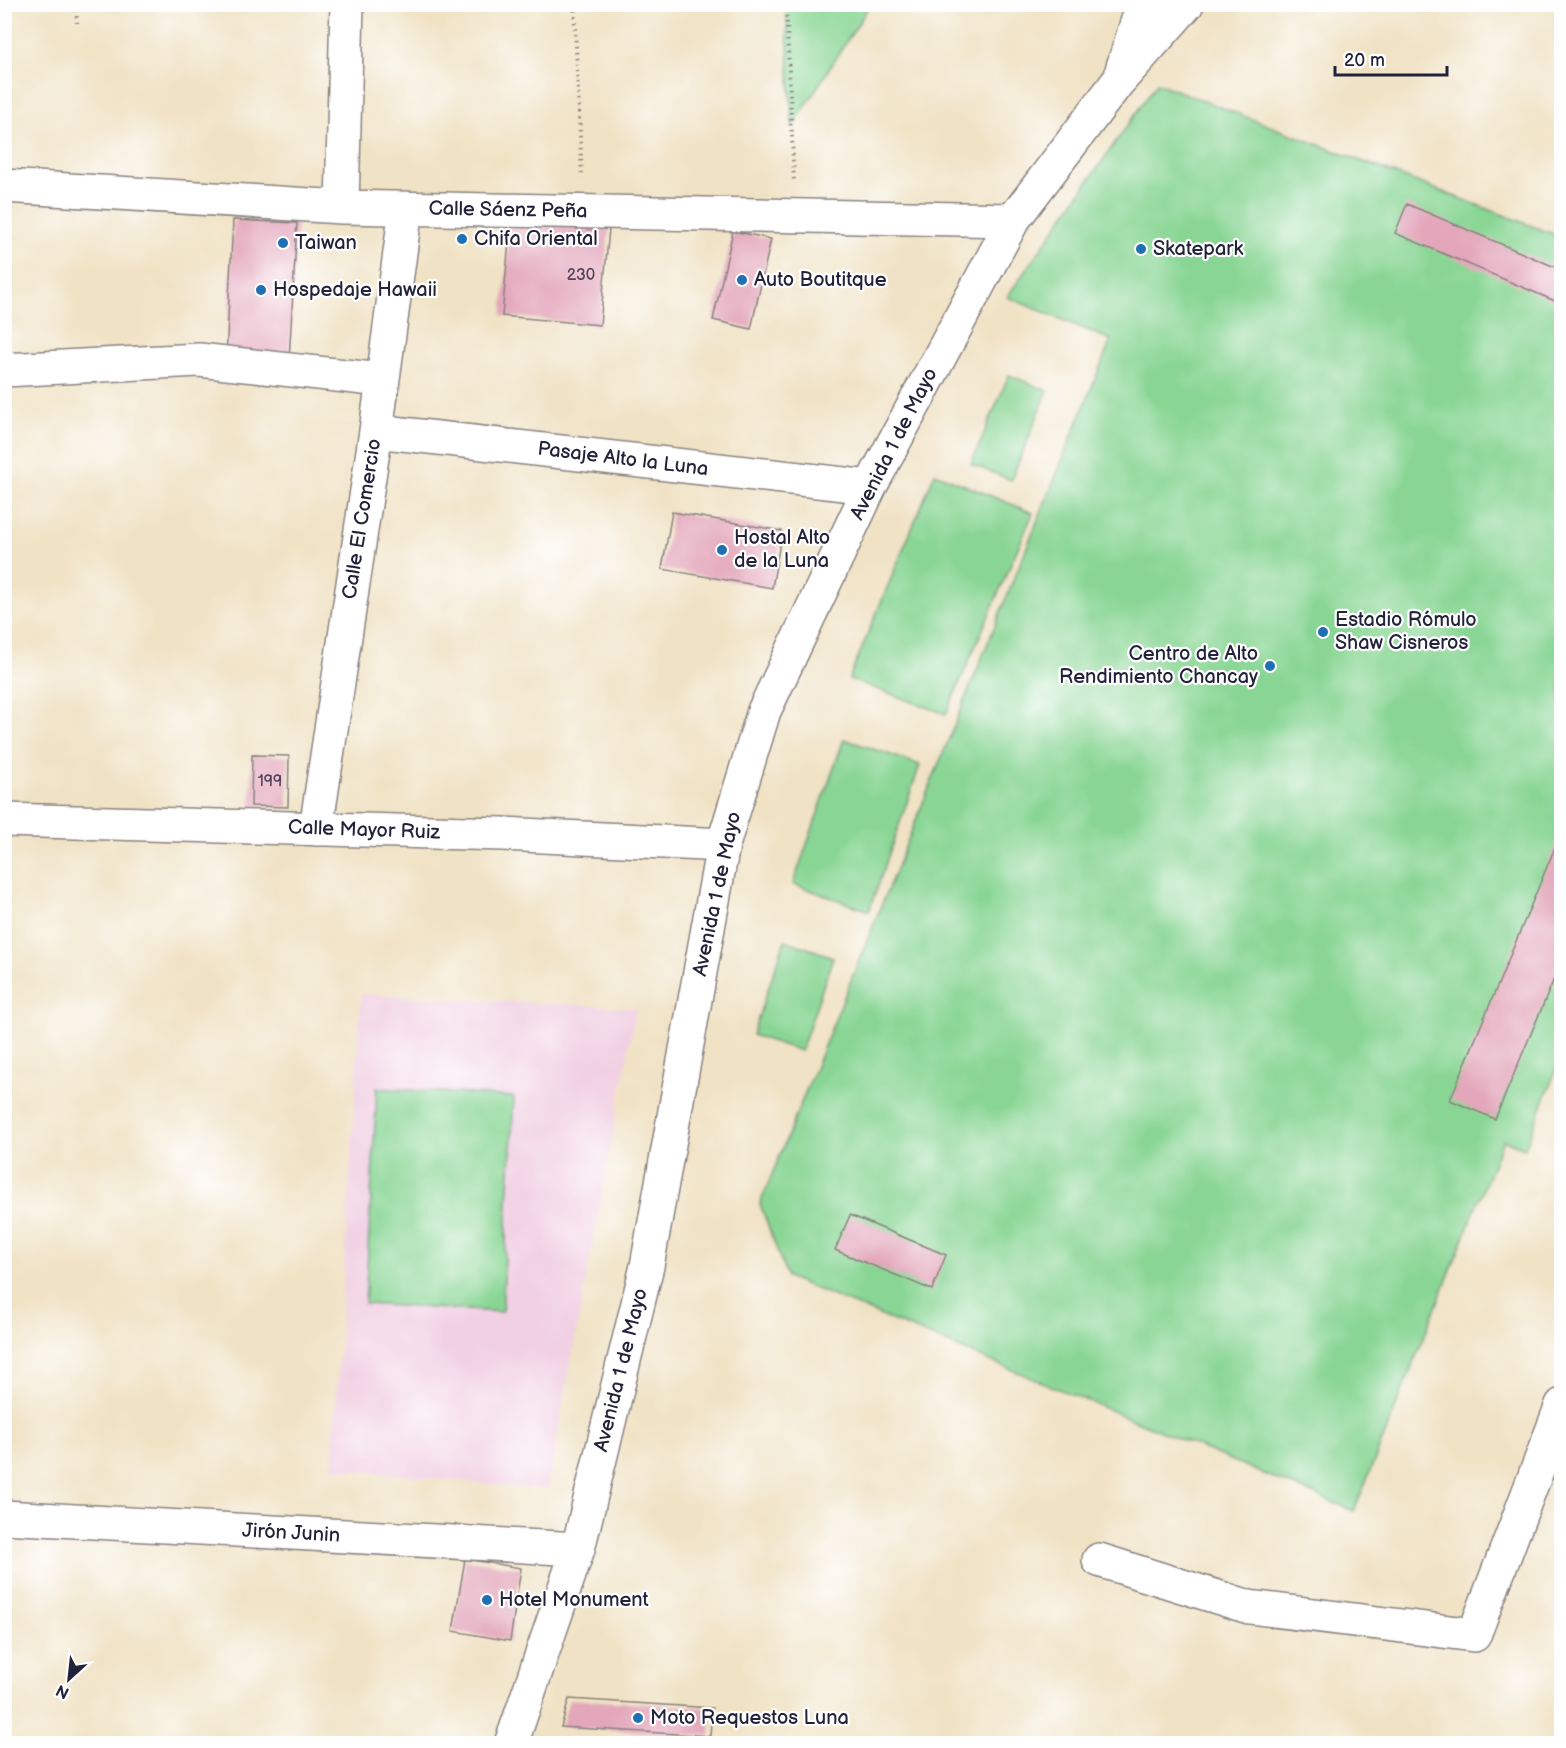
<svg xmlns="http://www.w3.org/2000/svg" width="1566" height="1748" font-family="'Balsamiq Sans',sans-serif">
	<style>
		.built { fill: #f1d0e3 }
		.green { fill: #89d694; stroke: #567c68; stroke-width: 1.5 }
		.building { fill: #e3a6ba }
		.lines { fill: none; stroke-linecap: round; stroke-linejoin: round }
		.minor-casing { stroke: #898280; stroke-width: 36 }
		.path { stroke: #898280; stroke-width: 4; stroke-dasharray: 1.5 4.5; stroke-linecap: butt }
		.minor { stroke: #fff; stroke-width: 33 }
		.poi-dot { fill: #1f6fb2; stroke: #fff; stroke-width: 2 }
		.labels { text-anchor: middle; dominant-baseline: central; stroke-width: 4.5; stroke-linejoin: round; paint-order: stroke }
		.number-label { font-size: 16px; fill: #52435b }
		.street-label { font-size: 20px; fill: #22223b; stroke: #fff }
		.poi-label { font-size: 20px; fill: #22223b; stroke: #fff; text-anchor: start }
	</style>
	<rect width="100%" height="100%" fill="#fff"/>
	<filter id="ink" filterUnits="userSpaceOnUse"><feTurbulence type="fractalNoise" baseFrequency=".0167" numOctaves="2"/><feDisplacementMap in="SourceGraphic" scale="12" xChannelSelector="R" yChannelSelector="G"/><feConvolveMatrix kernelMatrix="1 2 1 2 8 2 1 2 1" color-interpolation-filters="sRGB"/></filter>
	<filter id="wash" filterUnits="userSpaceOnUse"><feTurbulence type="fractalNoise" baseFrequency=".008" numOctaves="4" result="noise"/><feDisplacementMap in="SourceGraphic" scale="24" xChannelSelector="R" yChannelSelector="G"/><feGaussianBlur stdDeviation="1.35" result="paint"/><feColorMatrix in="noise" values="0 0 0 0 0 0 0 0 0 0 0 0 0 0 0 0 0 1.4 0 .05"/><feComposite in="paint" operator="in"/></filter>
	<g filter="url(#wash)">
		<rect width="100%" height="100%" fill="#f0e2c4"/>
		<path class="built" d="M 361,994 L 636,1008 L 547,1490 L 332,1468 Z"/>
		<path class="green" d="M 786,5 L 870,5 L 792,127 Z
			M 1157,83 L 1561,237 L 1561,1058 L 1525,1148 L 1503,1140 L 1354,1511 L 787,1277 L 760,1204 L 1111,340 L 1007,297 Z
			M 1009,375 L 1048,391 L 1011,480 L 971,464 Z
			M 935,473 L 1033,513 L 946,714 L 849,679 Z
			M 844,739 L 920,765 L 869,911 L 793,884 Z
			M 785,940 L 833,957 L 801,1051 L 752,1035 Z
			M 377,1088 L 514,1097 L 502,1312 L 365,1304 Z"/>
		<g id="blocks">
			<path class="building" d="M 1407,204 L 1562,270 L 1562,304 L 1395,233 Z
				M 233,220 L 297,223 L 289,361 L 226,357 Z
				M 511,220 L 609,229 L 600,325 L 502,316 Z
				M 733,231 L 771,239 L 751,329 L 713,320 Z
				M 672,512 L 782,531 L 772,588 L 662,569 Z
				M 252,755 L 289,756 L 288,807 L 251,806 Z
				M 1561,833 L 1562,960 L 1495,1119 L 1450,1100 Z
				M 850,1215 L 946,1255 L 932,1290 L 835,1250 Z
				M 465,1559 L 521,1568 L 510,1641 L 453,1631 Z
				M 569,1699 L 712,1708 L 710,1736 L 561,1727 Z"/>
		</g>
	</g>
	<g filter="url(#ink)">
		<use href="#blocks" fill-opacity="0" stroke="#898280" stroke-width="1.5"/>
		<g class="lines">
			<g class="minor-casing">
				<path id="minor" d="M 1122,70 L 1143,4
					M 4,186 L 342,207 L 1013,220
					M 342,207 L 347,4
					M 4,370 L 199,360 L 382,380
					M 376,431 L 870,487
					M 4,820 L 503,834 L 723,845
					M 316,829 L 376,431 L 406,208
					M 4,1517 L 578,1549
					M 1099,1560 L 1249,1607 L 1474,1635 L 1562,1405
					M 511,1744 L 578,1549 L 647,1266 L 723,845 L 764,711 L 870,487 L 1013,220 L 1117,83 L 1187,4"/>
			</g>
			<path class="path" d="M 76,4 L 77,23
				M 574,4 L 582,178
				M 786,4 L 794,181"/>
			<use href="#minor" class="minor"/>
		</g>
	</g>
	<g class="poi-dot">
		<circle cx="462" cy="239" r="6"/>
		<circle cx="283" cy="243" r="6"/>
		<circle cx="1141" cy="249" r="6"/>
		<circle cx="742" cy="280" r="6"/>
		<circle cx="261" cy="290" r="6"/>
		<circle cx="722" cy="550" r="6"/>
		<circle cx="1323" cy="632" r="6"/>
		<circle cx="1270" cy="666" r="6"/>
		<circle cx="487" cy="1600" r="6"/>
		<circle cx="638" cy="1718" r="6"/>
	</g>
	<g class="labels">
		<g class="number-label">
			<text x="581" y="275">230</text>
			<text x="270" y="781">199</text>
		</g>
		<g class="street-label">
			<text transform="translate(508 210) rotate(1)">Calle Sáenz Peña</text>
			<text transform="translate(894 444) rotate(-63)">Avenida 1 de Mayo</text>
			<text transform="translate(623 459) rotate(7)">Pasaje Alto la Luna</text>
			<text transform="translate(362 519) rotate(-81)">Calle El Comercio</text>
			<text transform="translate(364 830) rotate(2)">Calle Mayor Ruiz</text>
			<text transform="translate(717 894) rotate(-78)">Avenida 1 de Mayo</text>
			<text transform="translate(621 1370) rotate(-76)">Avenida 1 de Mayo</text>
			<text transform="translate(291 1533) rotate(3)">Jirón Junin</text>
		</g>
		<g class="poi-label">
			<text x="474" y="239">Chifa Oriental</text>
			<text x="295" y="243">Taiwan</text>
			<text x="1153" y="249">Skatepark</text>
			<text x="754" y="280">Auto Boutitque</text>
			<text x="273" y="290">Hospedaje Hawaii</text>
			<text x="734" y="538">Hostal Alto<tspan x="734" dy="23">de la Luna</tspan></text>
			<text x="1335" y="620">Estadio Rómulo<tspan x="1335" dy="23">Shaw Cisneros</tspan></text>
			<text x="1258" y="654" text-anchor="end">Centro de Alto<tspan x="1258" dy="23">Rendimiento Chancay</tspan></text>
			<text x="499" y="1600">Hotel Monument</text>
			<text x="650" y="1718">Moto Requestos Luna</text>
		</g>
	</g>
	<rect width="1566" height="1748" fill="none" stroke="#fff" stroke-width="24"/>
	<g transform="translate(69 1679) rotate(207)" stroke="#ffffff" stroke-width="4.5" paint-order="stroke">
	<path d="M0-4.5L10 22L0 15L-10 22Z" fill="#22223b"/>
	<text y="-9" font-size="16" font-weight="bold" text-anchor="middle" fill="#22223b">N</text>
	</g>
	<path d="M1335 66v9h112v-9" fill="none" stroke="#22223b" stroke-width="3"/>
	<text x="1344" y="66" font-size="18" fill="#22223b" stroke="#ffffff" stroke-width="4.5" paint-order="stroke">20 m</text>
</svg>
